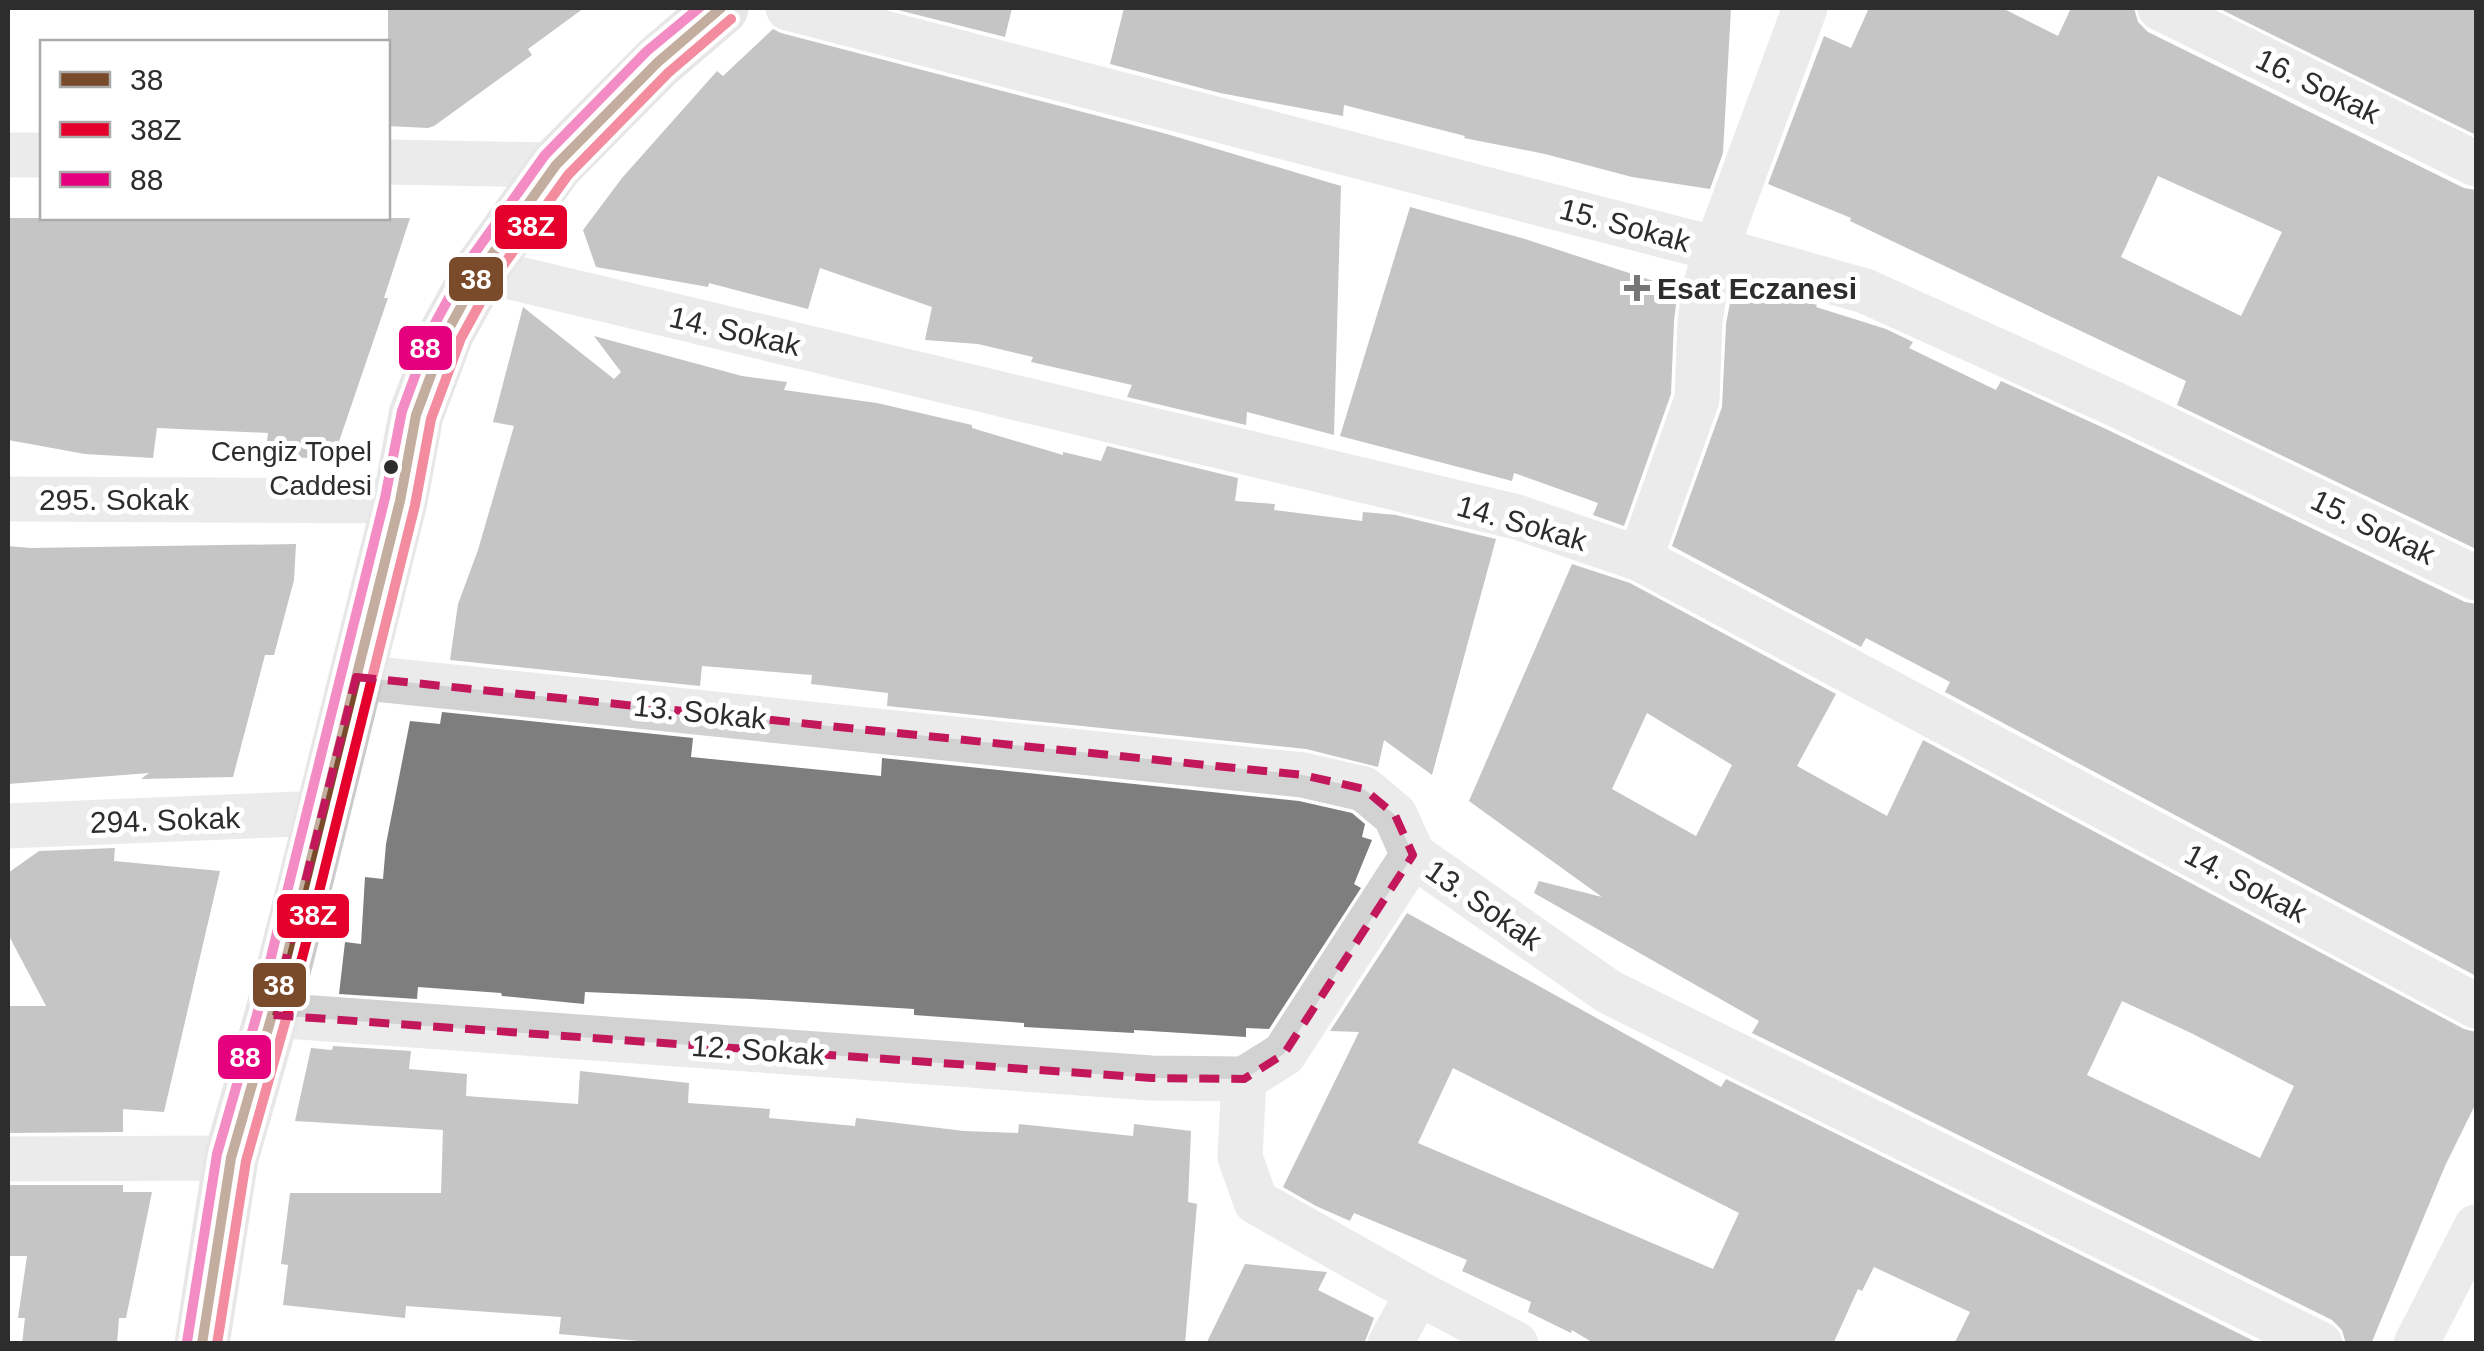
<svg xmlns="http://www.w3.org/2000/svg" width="2484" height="1351" font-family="Helvetica,sans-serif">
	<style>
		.building { fill: #7e7e7e; fill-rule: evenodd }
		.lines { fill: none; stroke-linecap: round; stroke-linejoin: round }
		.street { stroke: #d2d2d2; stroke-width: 45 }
		.secondary { stroke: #cbcbcb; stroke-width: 55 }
		.bus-1-casing { stroke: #fff; stroke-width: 18 }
		.bus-2-casing { stroke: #fff; stroke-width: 18 }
		.bus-3-casing { stroke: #fff; stroke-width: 18 }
		.bus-1 { stroke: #7a4b2a; stroke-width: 10 }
		.bus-2 { stroke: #e4002b; stroke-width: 10 }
		.bus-3 { stroke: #e5007d; stroke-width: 10 }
		.marked { fill: none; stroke: #c2185b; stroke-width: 8; stroke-dasharray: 20 12; stroke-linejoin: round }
		.poi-dot { fill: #767676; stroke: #fff; stroke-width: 4 }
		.bus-dot { fill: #2d2d2d; stroke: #fff; stroke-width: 4 }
		.labels { text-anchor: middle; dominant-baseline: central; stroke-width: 10; stroke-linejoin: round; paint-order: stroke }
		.bus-label { font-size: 28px; fill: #2d2d2d; stroke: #fff; text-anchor: end }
		.street-label { font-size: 30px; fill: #2d2d2d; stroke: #fff }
		.poi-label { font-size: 30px; font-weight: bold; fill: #2d2d2d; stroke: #fff; text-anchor: start }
		.line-badge { stroke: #fff; stroke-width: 4 }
		.badge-label { font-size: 28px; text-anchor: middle; font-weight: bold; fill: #fff }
	</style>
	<rect width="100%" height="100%" fill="#fff"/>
	<path class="building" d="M 388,8 L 584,8 L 528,49 L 532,55 L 434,126 L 428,128 L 388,126 Z
		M 890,8 L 1012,8 L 1005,37 Z
		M 1124,8 L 1731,8 L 1723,153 L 1710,189 L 1632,177 L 1545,154 L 1464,138 L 1465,136 L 1344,105 L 1343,116 L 1220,93 L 1110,64 Z
		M 1869,8 L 2002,8 L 2058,36 L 2071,8 L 2134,8 L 2138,22 L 2148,32 L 2464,188 L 2476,190 L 2476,549 L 2177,405 L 2186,381 L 1850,221 L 1851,218 L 1768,184 L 1824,36 L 1851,48 ZM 2158,176 L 2282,232 L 2241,316 L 2121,257 Z
		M 2218,8 L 2476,8 L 2476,135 Z
		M 773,29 L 781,33 L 1167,134 L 1341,186 L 1334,435 L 1247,412 L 1246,425 L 1127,397 L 1132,385 L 1031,362 L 1033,357 L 978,344 L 925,340 L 932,307 L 820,268 L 808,309 L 709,283 L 708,287 L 596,267 L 583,230 L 622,178 L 717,71 L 723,76 Z
		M 1410,207 L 1525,239 L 1678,289 L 1674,321 L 1671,394 L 1624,526 L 1593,515 L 1598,503 L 1514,473 L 1512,481 L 1340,436 Z
		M 8,218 L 410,218 L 384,298 L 388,298 L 333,459 L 265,456 L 268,433 L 157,428 L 153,458 L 85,454 L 8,440 Z
		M 1734,281 L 1817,305 L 1816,307 L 1886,329 L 1913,342 L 1909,348 L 1996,390 L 2001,381 L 2106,429 L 2465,602 L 2476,604 L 2476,976 L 1945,692 L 1950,682 L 1866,638 L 1861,647 L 1672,546 L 1722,407 L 1726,324 Z
		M 523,307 L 614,379 L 621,372 L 594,336 L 742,376 L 787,382 L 784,390 L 877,403 L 972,425 L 972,428 L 1063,455 L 1063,452 L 1101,461 L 1107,446 L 1238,478 L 1235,501 L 1275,504 L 1274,510 L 1362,521 L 1363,512 L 1396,515 L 1496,539 L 1432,775 L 1384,740 L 1378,767 L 1306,749 L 887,706 L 888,693 L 811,684 L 812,675 L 702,666 L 700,686 L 450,660 L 458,604 L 478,550 L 514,426 L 493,422 Z
		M 296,544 L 294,580 L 274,655 L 265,655 L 233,777 L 141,779 L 149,773 L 8,784 L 8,546 L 30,548 Z
		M 1572,564 L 1630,583 L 1836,694 L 1797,766 L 1887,816 L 1923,740 L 2464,1029 L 2476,1032 L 2476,1103 L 2445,1166 L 2371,1344 L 2346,1344 L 2342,1330 L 2332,1320 L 1752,1033 L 1759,1021 L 1534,893 L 1539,881 L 1602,897 L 1469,801 ZM 1647,713 L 1732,765 L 1696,836 L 1612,789 ZM 2122,1001 L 2189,1032 L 2294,1086 L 2260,1158 L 2087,1075 Z
		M 442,712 L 693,738 L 691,757 L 881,776 L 882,758 L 1299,801 L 1352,813 L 1365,824 L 1362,837 L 1372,840 L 1354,884 L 1361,888 L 1269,1029 L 1246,1028 L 1246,1037 L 1134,1030 L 1134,1033 L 1024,1027 L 1024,1023 L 914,1015 L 914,1009 L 752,999 L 585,992 L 584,1004 L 502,996 L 501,993 L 418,987 L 417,999 L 339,994 L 345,942 L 361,944 L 365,877 L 383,879 L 386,844 L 410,721 L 440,724 Z
		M 115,848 L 114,861 L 220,871 L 164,1112 L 123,1109 L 123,1132 L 8,1133 L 8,1006 L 46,1006 L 8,934 L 8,873 L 39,851 Z
		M 1407,913 L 1721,1087 L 1726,1079 L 2260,1344 L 1954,1344 L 1970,1312 L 1874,1267 L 1862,1291 L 1858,1289 L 1833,1344 L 1595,1344 L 1572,1330 L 1571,1333 L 1528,1312 L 1531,1302 L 1462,1271 L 1467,1260 L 1354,1213 L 1350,1221 L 1316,1206 L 1283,1187 L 1359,1032 L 1330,1031 ZM 1453,1068 L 1739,1213 L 1713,1269 L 1418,1143 Z
		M 333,1046 L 411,1051 L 409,1069 L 467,1074 L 466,1096 L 578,1104 L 580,1071 L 689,1083 L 688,1103 L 770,1109 L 769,1118 L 855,1126 L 856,1118 L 964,1131 L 1018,1133 L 1019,1124 L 1133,1136 L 1134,1124 L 1191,1131 L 1188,1202 L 1197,1204 L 1185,1344 L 673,1344 L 559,1334 L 561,1317 L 406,1306 L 405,1318 L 283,1305 L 288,1265 L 281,1264 L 290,1193 L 441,1193 L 443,1130 L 295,1121 L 311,1048 L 332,1050 Z
		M 8,1185 L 123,1185 L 123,1192 L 152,1192 L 126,1318 L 119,1318 L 117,1344 L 22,1344 L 25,1318 L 18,1318 L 27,1256 L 8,1256 Z
		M 1245,1264 L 1327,1272 L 1318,1290 L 1374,1318 L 1364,1344 L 1206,1344 Z"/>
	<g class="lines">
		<path class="street" d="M 788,8 L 1716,249 L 1865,291 L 2117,405 L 2476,578
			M 2160,8 L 2476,164
			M 8,155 L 42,155
			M 388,162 L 556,165
			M 481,270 L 1517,517 L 1640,559 L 2476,1006
			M 8,499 L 400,501
			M 1640,559 L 1697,399 L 1700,322 L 1705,287 L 1716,249 L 1805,8
			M 356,677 L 1303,775 L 1364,789 L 1395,815 L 1413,855 L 1609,992 L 2320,1344
			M 8,826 L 322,813
			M 272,1015 L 1151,1078 L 1244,1079 L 1284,1054 L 1413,855
			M 1244,1079 L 1240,1157 L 1256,1202 L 1418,1293 L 1516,1344
			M 8,1159 L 231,1158
			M 1390,1344 L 1418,1293
			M 2416,1344 L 2476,1227"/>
		<path class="secondary" d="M 202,1344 L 231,1158 L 272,1015 L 297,916 L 400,501 L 416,415 L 447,332 L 481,270 L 556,165 L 658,62 L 721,8"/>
		<g class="bus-1-casing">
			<path id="bus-1" d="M 202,1344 L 231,1158 L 272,1015 L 297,916 L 400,501 L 416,415 L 447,332 L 481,270 L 556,165 L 658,62 L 721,8"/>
		</g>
		<g class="bus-2-casing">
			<path id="bus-2" d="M 217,1344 L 246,1161 L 286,1019 L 312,920 L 415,505 L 431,419 L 461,338 L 494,278 L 568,175 L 668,73 L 731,19"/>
		</g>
		<g class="bus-3-casing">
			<path id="bus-3" d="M 187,1342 L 217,1154 L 258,1011 L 282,912 L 385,498 L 402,411 L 433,327 L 469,261 L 545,155 L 647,51 L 699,8"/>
		</g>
		<use href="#bus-1" class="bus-1"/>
		<use href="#bus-2" class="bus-2"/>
		<use href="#bus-3" class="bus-3"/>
	</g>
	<path d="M0 0H2484V1351H0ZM 356,677 L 1303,775 L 1364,789 L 1395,815 L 1413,855 L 1284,1054 L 1244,1079 L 1151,1078 L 272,1015 Z" fill="#fff" fill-opacity=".55" fill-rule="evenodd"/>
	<path class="marked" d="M 356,677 L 1303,775 L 1364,789 L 1395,815 L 1413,855 L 1284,1054 L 1244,1079 L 1151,1078 L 272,1015 Z"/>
	<path class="poi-dot" d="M1632 273h10v10h10v10h-10v10h-10v-10h-10v-10h10z"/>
	<circle class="bus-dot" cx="391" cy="467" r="9"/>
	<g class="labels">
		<g class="bus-label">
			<text x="372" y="451">Cengiz Topel<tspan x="372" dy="34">Caddesi</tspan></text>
		</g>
		<g class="street-label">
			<text transform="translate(2318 86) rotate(26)">16. Sokak</text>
			<text transform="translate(1625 225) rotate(15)">15. Sokak</text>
			<text transform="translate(735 331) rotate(13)">14. Sokak</text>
			<text x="114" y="499">295. Sokak</text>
			<text transform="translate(1522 523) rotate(16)">14. Sokak</text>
			<text transform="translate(2373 527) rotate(26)">15. Sokak</text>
			<text transform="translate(700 712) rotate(6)">13. Sokak</text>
			<text transform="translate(165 820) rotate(-2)">294. Sokak</text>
			<text transform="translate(2246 883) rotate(28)">14. Sokak</text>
			<text transform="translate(1484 905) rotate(35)">13. Sokak</text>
			<text transform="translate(758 1050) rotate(4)">12. Sokak</text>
		</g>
		<g class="poi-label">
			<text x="1657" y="288">Esat Eczanesi</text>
		</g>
	</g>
	<g class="line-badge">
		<rect x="493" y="203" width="76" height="48" rx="10" fill="#e4002b"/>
		<rect x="447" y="255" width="58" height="48" rx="10" fill="#7a4b2a"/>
		<rect x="397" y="324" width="57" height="48" rx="10" fill="#e5007d"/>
		<rect x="275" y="892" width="76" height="48" rx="10" fill="#e4002b"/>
		<rect x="251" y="961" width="57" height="48" rx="10" fill="#7a4b2a"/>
		<rect x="216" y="1033" width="57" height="48" rx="10" fill="#e5007d"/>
	</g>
	<g class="badge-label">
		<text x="531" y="236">38Z</text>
		<text x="476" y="289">38</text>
		<text x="425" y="358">88</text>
		<text x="313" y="925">38Z</text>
		<text x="279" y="995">38</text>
		<text x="245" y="1067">88</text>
	</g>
	<rect width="2484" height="1351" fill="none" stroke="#2d2d2d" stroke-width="20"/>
	<rect x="40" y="40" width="350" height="180" fill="#ffffff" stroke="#ababab" stroke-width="2.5"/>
	<rect x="60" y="72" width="50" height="15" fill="#7a4b2a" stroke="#ababab" stroke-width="2.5"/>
	<text x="130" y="90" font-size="30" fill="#2d2d2d">38</text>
	<rect x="60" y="122" width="50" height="15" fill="#e4002b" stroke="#ababab" stroke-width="2.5"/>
	<text x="130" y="140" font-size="30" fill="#2d2d2d">38Z</text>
	<rect x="60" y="172" width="50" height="15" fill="#e5007d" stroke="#ababab" stroke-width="2.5"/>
	<text x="130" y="190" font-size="30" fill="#2d2d2d">88</text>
</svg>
